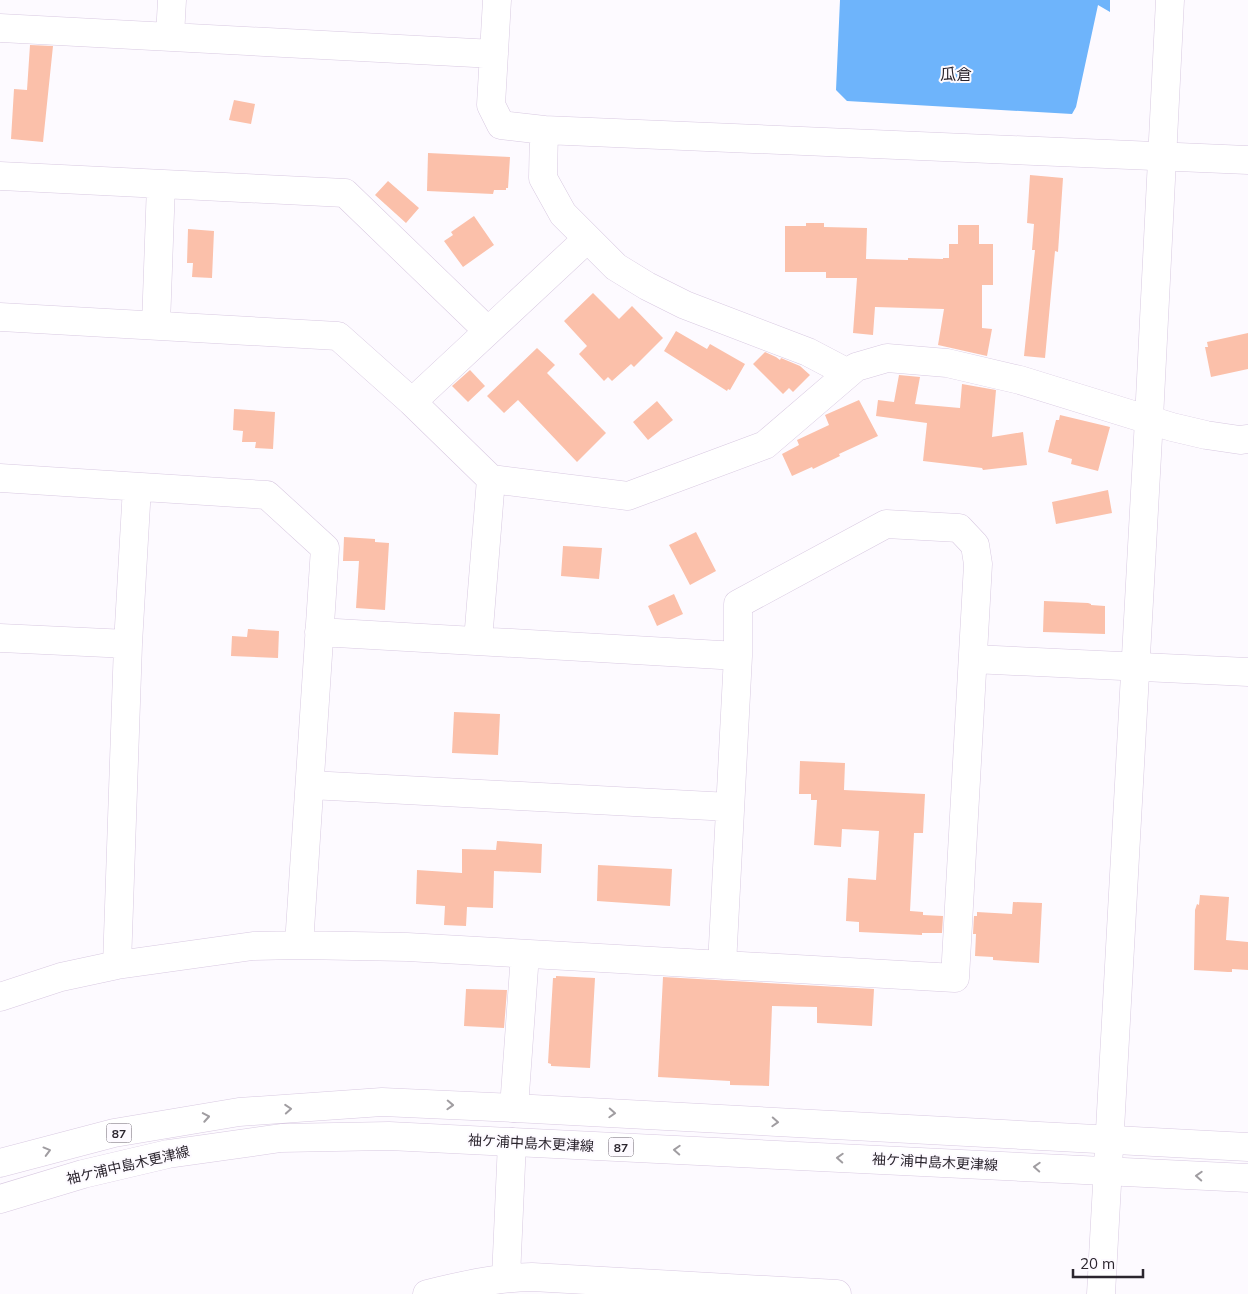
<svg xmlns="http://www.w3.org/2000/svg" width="1248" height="1294" font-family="Mulish,'Noto Sans JP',sans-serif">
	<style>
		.water { fill: #6eb4fb }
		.building { fill: #fbc0aa }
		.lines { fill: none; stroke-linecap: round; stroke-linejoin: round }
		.minor-casing { stroke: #d8c9e1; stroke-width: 29 }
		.tertiary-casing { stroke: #d8c9e1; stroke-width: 29 }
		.primary-casing { stroke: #d8c9e1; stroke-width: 29 }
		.minor { stroke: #fff; stroke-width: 28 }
		.tertiary { stroke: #fff; stroke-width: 28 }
		.primary { stroke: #fff; stroke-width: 28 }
		.oneway { stroke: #a09da1 }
		.labels { text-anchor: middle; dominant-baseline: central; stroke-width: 4; stroke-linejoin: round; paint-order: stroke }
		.shield { fill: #fdfaff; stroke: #6a656d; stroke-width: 1 }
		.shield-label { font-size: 12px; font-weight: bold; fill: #2b252e }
		.street-label { font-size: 14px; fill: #2b252e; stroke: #fdfaff }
		.quarter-label { font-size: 16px; fill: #2b252e; stroke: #fdfaff }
	</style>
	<rect width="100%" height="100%" fill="#fdfaff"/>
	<path class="water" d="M 840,0 L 1110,0 L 1110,12 L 1098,5 L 1076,107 L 1072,114 L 847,101 L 836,90 Z"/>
	<path class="building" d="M 30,45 L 53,46 L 43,142 L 11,139 L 14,89 L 27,90 Z
		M 234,100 L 255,104 L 251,124 L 229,120 Z
		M 428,153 L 510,157 L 508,188 L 506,188 L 506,190 L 494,190 L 493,194 L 427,191 Z
		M 1030,175 L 1063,178 L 1058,252 L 1055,251 L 1045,358 L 1024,356 L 1035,250 L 1032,250 L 1034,224 L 1027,223 Z
		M 388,181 L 419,208 L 406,223 L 375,195 Z
		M 474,216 L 494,245 L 463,267 L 444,241 L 453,235 L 451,232 Z
		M 806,223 L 824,223 L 824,227 L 867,228 L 866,259 L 908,260 L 908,258 L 943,259 L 943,258 L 949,258 L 949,244 L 958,244 L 958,225 L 979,225 L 979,244 L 993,244 L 993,285 L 982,285 L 982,328 L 992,329 L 987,356 L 938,345 L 944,309 L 875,307 L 873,335 L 853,333 L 857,278 L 826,278 L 826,272 L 785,272 L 785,226 L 806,226 Z
		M 188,229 L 214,231 L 212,278 L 192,277 L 193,263 L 187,263 Z
		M 593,293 L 619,319 L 632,306 L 663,338 L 634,367 L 631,364 L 612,381 L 608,377 L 604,381 L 579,354 L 587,346 L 564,321 Z
		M 676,331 L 707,349 L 710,344 L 745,364 L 730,390 L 728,389 L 727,391 L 664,351 Z
		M 1248,333 L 1248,369 L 1211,377 L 1205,347 L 1208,347 L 1207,342 Z
		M 537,348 L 555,365 L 547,373 L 606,433 L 577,462 L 518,400 L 504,413 L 487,396 Z
		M 765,352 L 776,357 L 780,360 L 781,358 L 800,366 L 810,375 L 793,392 L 789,388 L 783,394 L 753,364 Z
		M 470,370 L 485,386 L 468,402 L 452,386 Z
		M 899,375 L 920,377 L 915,404 L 960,408 L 962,384 L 996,390 L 992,437 L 1023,432 L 1027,465 L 983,470 L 982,468 L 923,461 L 927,423 L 876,416 L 878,400 L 894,402 Z
		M 859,400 L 878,436 L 839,454 L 840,456 L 813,469 L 812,467 L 792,476 L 782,454 L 799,445 L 797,440 L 829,425 L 825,415 Z
		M 657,401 L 673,420 L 648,440 L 633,422 Z
		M 234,409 L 275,412 L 273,449 L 255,448 L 256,442 L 242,442 L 243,431 L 233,430 Z
		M 1060,415 L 1110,427 L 1098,471 L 1071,464 L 1072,459 L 1048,452 L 1056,420 L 1059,420 Z
		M 1108,490 L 1112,513 L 1056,524 L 1052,502 Z
		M 696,532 L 716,571 L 690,585 L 669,545 Z
		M 344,537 L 375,539 L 375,542 L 389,543 L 385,610 L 356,608 L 359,561 L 343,561 Z
		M 563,546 L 602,548 L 599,579 L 561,576 Z
		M 674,594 L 683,614 L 657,626 L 648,606 Z
		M 1044,601 L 1088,603 L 1091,604 L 1091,605 L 1105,606 L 1105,634 L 1043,632 Z
		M 248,629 L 279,631 L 278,658 L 231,656 L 232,636 L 247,637 Z
		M 454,712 L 500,714 L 498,755 L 452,753 Z
		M 800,761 L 845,763 L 844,790 L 925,794 L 923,833 L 914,833 L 910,911 L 923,912 L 923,915 L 943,916 L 942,933 L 922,933 L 922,935 L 859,932 L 859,922 L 846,921 L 848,878 L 876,880 L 879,831 L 842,829 L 841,847 L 814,845 L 817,800 L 811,800 L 811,794 L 799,794 Z
		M 497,841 L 542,844 L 541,873 L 494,871 L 493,908 L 467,907 L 466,926 L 444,925 L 445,906 L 416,904 L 417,870 L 462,873 L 462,849 L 496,850 Z
		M 598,865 L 672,869 L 670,906 L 597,901 Z
		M 1200,895 L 1229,897 L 1226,940 L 1248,942 L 1248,970 L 1232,969 L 1232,972 L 1228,972 L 1194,970 L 1195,910 L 1197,904 L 1199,905 Z
		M 1013,902 L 1042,903 L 1039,963 L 993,960 L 993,957 L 975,956 L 976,934 L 973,934 L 974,916 L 977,916 L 977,912 L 1012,914 Z
		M 556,976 L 595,978 L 590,1068 L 551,1066 L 551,1064 L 548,1063 L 553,978 L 556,978 Z
		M 663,977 L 874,989 L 872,1026 L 817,1023 L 817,1007 L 772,1006 L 769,1086 L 730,1085 L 730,1081 L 658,1077 Z
		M 466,989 L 507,990 L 504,1028 L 464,1026 Z"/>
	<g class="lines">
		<g class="minor-casing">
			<path id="minor" d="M 497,0 L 491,105 L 501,125 L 544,130 L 543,178 L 563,214 L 616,267 L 647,286 L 685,305 L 808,352 L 848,373
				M 0,28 L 494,54
				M 170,36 L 172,0
				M 544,130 L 1248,160
				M 0,176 L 345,193 L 488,331
				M 0,317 L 338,336 L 412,402 L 491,479 L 628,496 L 765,445 L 856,367 L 887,358 L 947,363 L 1020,380 L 1172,427 L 1206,435 L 1240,440 L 1248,439
				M 156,325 L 161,184
				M 412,402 L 587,239
				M 0,478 L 267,495 L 325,548 L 299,945
				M 319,632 L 738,656
				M 0,638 L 128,644
				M 478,641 L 491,479
				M 973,659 L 1248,672
				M 310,785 L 730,807
				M 117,965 L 128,644 L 137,487
				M 0,997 L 61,977 L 117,965 L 253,946 L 299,945 L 407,947 L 955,978 L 978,564 L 975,545 L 959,528 L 886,524 L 738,604 L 738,656 L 722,965
				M 514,1108 L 525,954
				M 506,1278 L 512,1142
				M 427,1294 C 464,1285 493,1278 532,1277 L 837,1294"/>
		</g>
		<g class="tertiary-casing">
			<path id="tertiary" d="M 1101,1294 L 1149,419 L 1170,0"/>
		</g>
		<g class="primary-casing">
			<path id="primary" d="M 0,1163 L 114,1133 L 239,1112 L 382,1102 L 514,1108 L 1248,1147
				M 0,1199 L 83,1174 L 168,1154 L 281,1138 L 389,1136 L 1248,1178"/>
		</g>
		<use href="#minor" class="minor"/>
		<use href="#tertiary" class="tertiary"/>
		<use href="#primary" class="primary"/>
	</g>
	<defs><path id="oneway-chevron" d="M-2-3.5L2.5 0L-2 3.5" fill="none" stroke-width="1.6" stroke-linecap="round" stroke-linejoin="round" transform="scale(1.25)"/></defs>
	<g class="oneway">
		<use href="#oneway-chevron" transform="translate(450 1105) rotate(2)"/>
		<use href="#oneway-chevron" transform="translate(288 1109) rotate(-4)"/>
		<use href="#oneway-chevron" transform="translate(612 1113) rotate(3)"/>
		<use href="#oneway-chevron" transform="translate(206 1117) rotate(-10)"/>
		<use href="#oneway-chevron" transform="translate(775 1122) rotate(3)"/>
		<use href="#oneway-chevron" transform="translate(677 1150) rotate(-177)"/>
		<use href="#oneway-chevron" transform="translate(47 1151) rotate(-15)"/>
		<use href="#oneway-chevron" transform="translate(840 1158) rotate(-177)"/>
		<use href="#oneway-chevron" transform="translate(1037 1167) rotate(-177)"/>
		<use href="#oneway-chevron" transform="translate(1199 1176) rotate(-177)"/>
	</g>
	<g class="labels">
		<g class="shield">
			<rect x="106.5" y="1123.5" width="25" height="19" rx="4"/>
			<rect x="608.5" y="1137.5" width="25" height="19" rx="4"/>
		</g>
		<g class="shield-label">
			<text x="119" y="1133">87</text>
			<text x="621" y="1147">87</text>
		</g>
		<g class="street-label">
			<text transform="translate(531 1143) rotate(3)">袖ケ浦中島木更津線</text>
			<text transform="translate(935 1162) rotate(3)">袖ケ浦中島木更津線</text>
			<text transform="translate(128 1165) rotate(-13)">袖ケ浦中島木更津線</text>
		</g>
		<g class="quarter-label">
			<text x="956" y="74">瓜倉</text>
		</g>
	</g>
	<path d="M1073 1269v8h70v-8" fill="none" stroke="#2b252e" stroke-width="2.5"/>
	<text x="1080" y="1269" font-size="15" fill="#2b252e" stroke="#fdfaff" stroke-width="4" paint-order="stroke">20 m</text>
</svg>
